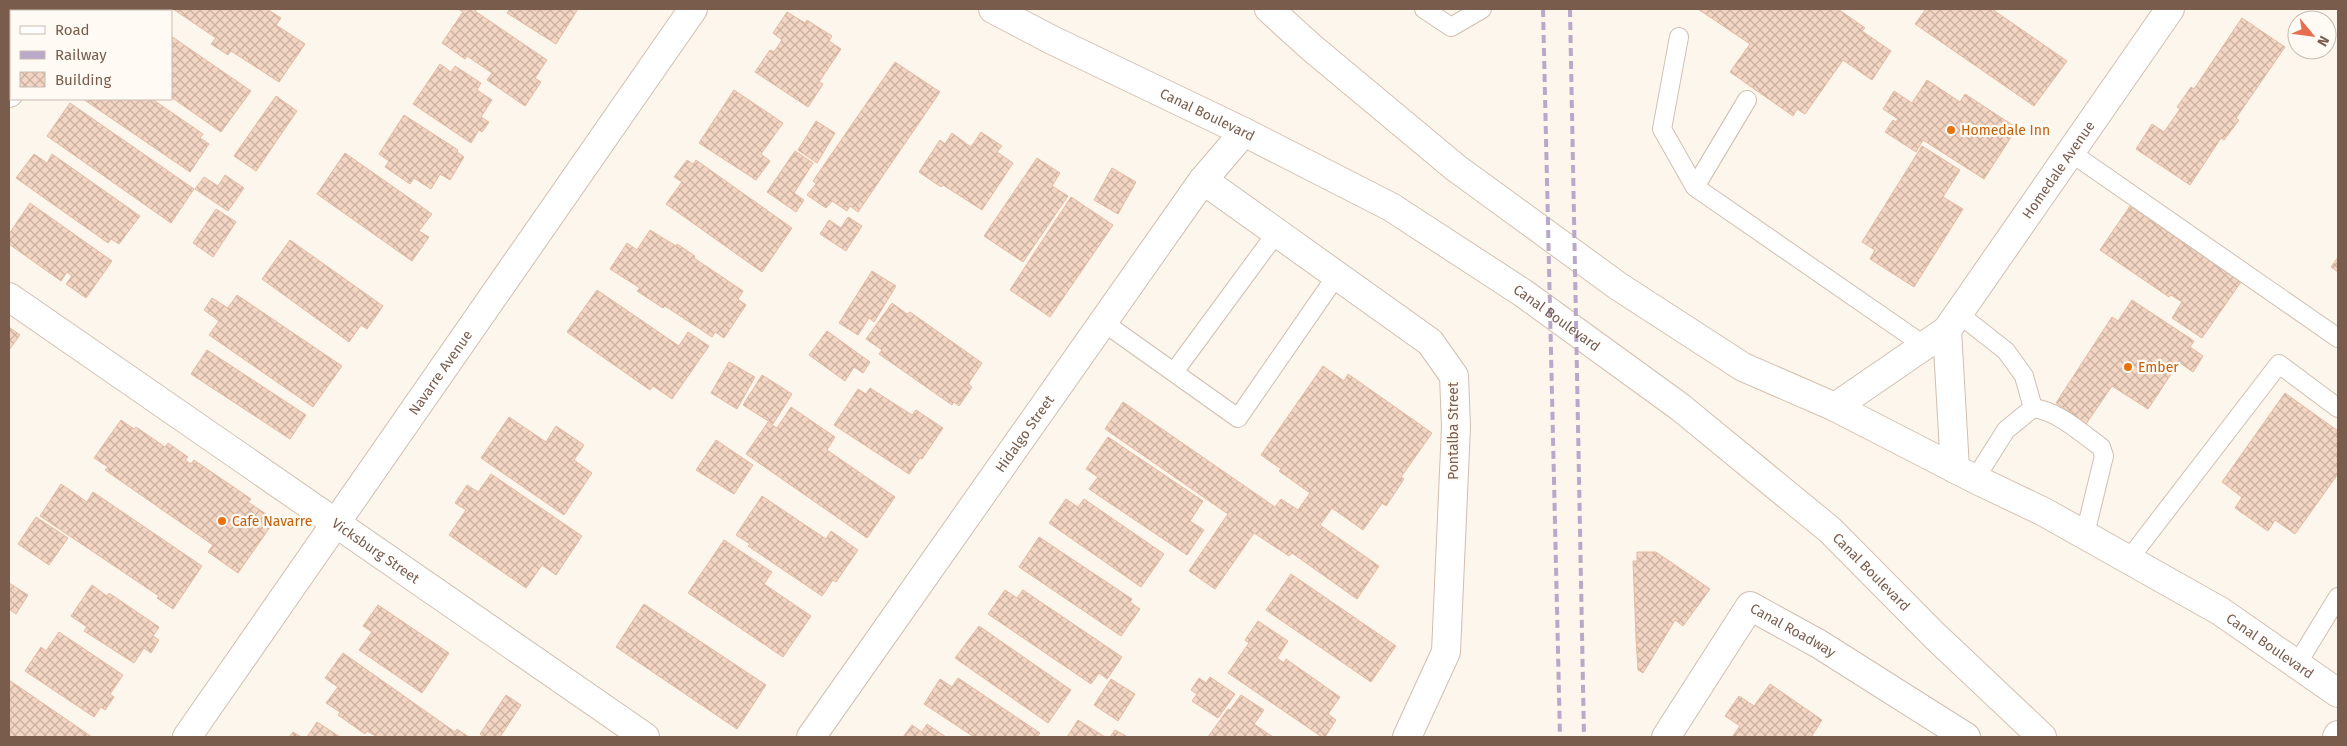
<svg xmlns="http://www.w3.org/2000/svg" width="2347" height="746" font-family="'Fira Sans',sans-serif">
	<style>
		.building { fill: url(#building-cross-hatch); stroke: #e6bba3 }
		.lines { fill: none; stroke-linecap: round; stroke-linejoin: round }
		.service-casing { stroke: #d1beb0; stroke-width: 20 }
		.minor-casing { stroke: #d1beb0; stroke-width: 30 }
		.secondary-casing { stroke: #d6c0b0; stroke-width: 30 }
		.service { stroke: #fff; stroke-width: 18 }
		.minor { stroke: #fff; stroke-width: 28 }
		.secondary { stroke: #fff; stroke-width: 28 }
		.rail { stroke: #b9a8c9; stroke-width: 4; stroke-dasharray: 8 5; stroke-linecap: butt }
		.food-dot { fill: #e8710a; stroke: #fffaf3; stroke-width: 2 }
		.labels { text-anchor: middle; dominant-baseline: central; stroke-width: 4.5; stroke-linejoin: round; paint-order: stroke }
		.street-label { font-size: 14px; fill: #7a5c4d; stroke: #fffaf3 }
		.food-label { font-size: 14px; fill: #c56008; stroke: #fffaf3; text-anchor: start }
	</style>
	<defs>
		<pattern id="building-cross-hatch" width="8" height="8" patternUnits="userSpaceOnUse" patternTransform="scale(1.25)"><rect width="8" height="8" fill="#f3d5c3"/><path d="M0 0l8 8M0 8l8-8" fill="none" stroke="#cab0a1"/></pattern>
	</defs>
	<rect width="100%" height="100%" fill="#fdf6ec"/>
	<path class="building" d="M 173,9 L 267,9 L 281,18 L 276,25 L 305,44 L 279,82 L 231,51 L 228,55 L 211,44 L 216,38 Z
		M 458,9 L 477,9 L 475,11 L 547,60 L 535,78 L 541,82 L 525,106 L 487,80 L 492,73 L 467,56 L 465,59 L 442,43 L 463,12 Z
		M 510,9 L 534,10 L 578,9 L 556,44 L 507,13 Z
		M 1698,9 L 1838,9 L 1865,28 L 1862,31 L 1891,51 L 1872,80 L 1843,60 L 1805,114 L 1797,109 L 1793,116 L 1730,72 L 1750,44 Z
		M 1926,9 L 1992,9 L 2067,61 L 2034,106 L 1915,24 Z
		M 787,12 L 805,23 L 807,20 L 832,36 L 829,41 L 841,49 L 819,82 L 823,84 L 808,107 L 755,72 L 770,50 L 774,52 L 782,40 L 773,33 Z
		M 2242,18 L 2285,47 L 2236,118 L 2239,120 L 2224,140 L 2221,138 L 2190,185 L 2136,149 L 2152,124 L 2164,132 L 2180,109 L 2177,107 L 2191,87 L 2194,89 Z
		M 171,36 L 251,91 L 221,132 L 171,97 Z
		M 895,62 L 940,92 L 858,212 L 850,206 L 847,211 L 832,201 L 826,208 L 807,195 L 816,184 L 813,181 Z
		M 440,64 L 451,72 L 455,66 L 481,83 L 477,90 L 492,100 L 481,117 L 489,122 L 482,132 L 479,130 L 471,143 L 413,104 Z
		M 1927,80 L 1960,102 L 1965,94 L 2017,128 L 1984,179 L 1923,140 L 1916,152 L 1885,132 L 1893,120 L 1896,122 L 1898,119 L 1883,109 L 1894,91 L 1912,103 Z
		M 734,90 L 783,123 L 761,154 L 770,161 L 756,180 L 699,143 Z
		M 276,96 L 297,111 L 256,171 L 234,156 Z
		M 83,99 L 152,99 L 203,134 L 200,138 L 209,144 L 190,172 Z
		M 70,103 L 194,189 L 171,223 L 47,136 Z
		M 404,115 L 458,150 L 457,152 L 464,157 L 450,180 L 440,174 L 431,189 L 414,178 L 410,184 L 385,167 L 389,161 L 379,154 Z
		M 816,121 L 835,133 L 817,163 L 798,150 Z
		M 981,132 L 1002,146 L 997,152 L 1013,163 L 982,210 L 943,185 L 941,187 L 919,172 L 940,140 L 945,144 L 952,133 L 971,147 Z
		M 1922,146 L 1960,170 L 1943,197 L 1963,209 L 1914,287 L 1870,259 L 1875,250 L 1862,242 Z
		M 795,151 L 813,163 L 794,193 L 804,200 L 796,212 L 767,192 Z
		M 345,153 L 432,214 L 419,231 L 429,237 L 412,261 L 317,194 Z
		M 34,154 L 47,163 L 52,154 L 140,216 L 119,244 L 111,239 L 108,243 L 16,178 Z
		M 1037,158 L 1060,173 L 1052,186 L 1068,196 L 1023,262 L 984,236 Z
		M 687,160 L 693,164 L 696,160 L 792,228 L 762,272 L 666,204 L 682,182 L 674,177 Z
		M 1112,168 L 1136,182 L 1118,214 L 1094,200 Z
		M 225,175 L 244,188 L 228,211 L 195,189 L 204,177 L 218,186 Z
		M 1071,197 L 1113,225 L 1050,317 L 1010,290 Z
		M 30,203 L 112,261 L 86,298 L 66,284 L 72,276 L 67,272 L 61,281 L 9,244 L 9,234 Z
		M 2130,206 L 2241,282 L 2202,338 L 2172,318 L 2182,302 L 2171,295 L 2169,297 L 2100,250 Z
		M 216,209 L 236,222 L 213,257 L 193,243 Z
		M 848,217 L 862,226 L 846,251 L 820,234 L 829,220 L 841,228 Z
		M 650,230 L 676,246 L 677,244 L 695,256 L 694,258 L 743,291 L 738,299 L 746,305 L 724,338 L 715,332 L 712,337 L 665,306 L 663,308 L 637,291 L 640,288 L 610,269 L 627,243 L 637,250 Z
		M 290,240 L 383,306 L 367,329 L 361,325 L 349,342 L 262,279 Z
		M 2338,257 L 2338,272 L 2331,267 Z
		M 872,271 L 896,286 L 874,322 L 869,318 L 858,335 L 839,323 Z
		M 597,290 L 679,346 L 688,332 L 709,346 L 672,399 L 653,386 L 650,390 L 567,332 Z
		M 237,295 L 342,366 L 313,407 L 209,335 L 219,321 L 204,310 L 212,298 L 228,308 Z
		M 2132,300 L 2194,341 L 2190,347 L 2203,356 L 2193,372 L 2179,362 L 2148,409 L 2112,386 L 2086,424 L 2056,403 L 2112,317 L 2118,321 Z
		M 892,303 L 907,314 L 910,312 L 982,363 L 968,384 L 972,387 L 959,406 L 954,402 L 952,405 L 879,354 L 882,350 L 866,339 Z
		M 9,327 L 20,335 L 9,350 Z
		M 827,331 L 870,362 L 863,373 L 854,367 L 845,381 L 809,355 Z
		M 207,350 L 306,415 L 290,439 L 191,374 Z
		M 729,362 L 755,377 L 737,409 L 711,393 Z
		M 1323,366 L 1344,381 L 1348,374 L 1432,433 L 1401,477 L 1404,479 L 1386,506 L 1382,503 L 1363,530 L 1332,508 L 1320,525 L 1379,566 L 1357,599 L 1292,553 L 1289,556 L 1254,533 L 1215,589 L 1189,571 L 1228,514 L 1105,429 L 1123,402 L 1275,507 L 1281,499 L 1298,510 L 1310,493 L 1279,471 L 1281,469 L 1261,455 Z
		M 762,375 L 792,394 L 773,424 L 743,405 Z
		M 870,388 L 912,415 L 916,410 L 943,428 L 922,459 L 920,458 L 909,474 L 834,425 L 858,389 L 866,394 Z
		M 2285,393 L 2338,431 L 2338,474 L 2295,534 L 2275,520 L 2268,531 L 2235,508 L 2242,497 L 2222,482 Z
		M 791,407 L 835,437 L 827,450 L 895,497 L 867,538 L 746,454 L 768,422 L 777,428 Z
		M 509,417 L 546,442 L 556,426 L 584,445 L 574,460 L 592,473 L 564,515 L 481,458 Z
		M 121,420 L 134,429 L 136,427 L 165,447 L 168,443 L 188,457 L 185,460 L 191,464 L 194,460 L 251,499 L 248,502 L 275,520 L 238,573 L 208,552 L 213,545 L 105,470 L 108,467 L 94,458 Z
		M 1108,437 L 1203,501 L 1190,521 L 1204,530 L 1187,555 L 1089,489 L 1098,477 L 1086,469 Z
		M 716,440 L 753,465 L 734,494 L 696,470 Z
		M 491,474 L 582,536 L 556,575 L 542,565 L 526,588 L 449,535 L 466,510 L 455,503 L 467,485 L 478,492 Z
		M 61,484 L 87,502 L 93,492 L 202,566 L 173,609 L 157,598 L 159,596 L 40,516 Z
		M 762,496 L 826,539 L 831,531 L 858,550 L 836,582 L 833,580 L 822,596 L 748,546 L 750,544 L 736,535 Z
		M 1066,499 L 1078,507 L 1084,499 L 1164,554 L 1141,587 L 1049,523 Z
		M 36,517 L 68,538 L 49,565 L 18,544 Z
		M 1039,537 L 1132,599 L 1130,602 L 1140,609 L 1121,636 L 1019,567 Z
		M 724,540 L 772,572 L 764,584 L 811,616 L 783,657 L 688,593 Z
		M 1637,552 L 1656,552 L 1710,589 L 1683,626 L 1675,620 L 1643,673 L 1638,670 L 1636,638 L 1633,561 L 1637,561 Z
		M 1291,574 L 1396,646 L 1371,682 L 1266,610 Z
		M 9,583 L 28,595 L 16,614 L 9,609 Z
		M 92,585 L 107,596 L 109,593 L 159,627 L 153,636 L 159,640 L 151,653 L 144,648 L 134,663 L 84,631 L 87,627 L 71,616 Z
		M 1005,590 L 1017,598 L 1023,590 L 1122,657 L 1107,679 L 1099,673 L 1091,684 L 988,614 Z
		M 644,604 L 766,685 L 737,729 L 616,647 Z
		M 378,605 L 449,653 L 422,693 L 359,650 L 372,632 L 363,626 Z
		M 1258,621 L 1288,641 L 1277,658 L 1284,663 L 1286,659 L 1340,697 L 1328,714 L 1336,720 L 1325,737 L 1322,737 L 1228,673 L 1249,643 L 1245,640 Z
		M 979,626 L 1071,690 L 1048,723 L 955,658 Z
		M 59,632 L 123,675 L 110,694 L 114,697 L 105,710 L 101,707 L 94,717 L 25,671 L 41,647 L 46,651 Z
		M 343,653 L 455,732 L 457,729 L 469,737 L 377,737 L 367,731 L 365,734 L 338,715 L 340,712 L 326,703 L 338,687 L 325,678 Z
		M 1210,677 L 1235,694 L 1218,718 L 1192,701 L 1197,694 L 1191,690 L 1199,678 L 1206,683 Z
		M 958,678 L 1040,733 L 1037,737 L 974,737 L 924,704 L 940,679 L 952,687 Z
		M 1111,679 L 1135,694 L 1118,721 L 1094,705 Z
		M 9,680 L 92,737 L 9,737 Z
		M 1770,684 L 1822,720 L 1811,737 L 1732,737 L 1740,726 L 1725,716 L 1739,696 L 1754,706 Z
		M 506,695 L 521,705 L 500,737 L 484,737 L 480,734 Z
		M 1241,695 L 1264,710 L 1254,724 L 1273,737 L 1208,737 L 1228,709 L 1230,710 Z
		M 1078,720 L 1105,737 L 1067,737 Z
		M 317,722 L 340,737 L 307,737 Z
		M 927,724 L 946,737 L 903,737 L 912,725 L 922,732 Z
		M 1115,730 L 1126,736 L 1125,737 L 1110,737 Z
		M 293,732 L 301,737 L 289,737 Z"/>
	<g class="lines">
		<g class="service-casing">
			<path id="service" d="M 1424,9 L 1451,27 L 1482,9
				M 1679,37 L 1662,129 L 1695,187
				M 1747,100 L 1695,187 L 1925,346
				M 2070,152 L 2338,338
				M 1959,314 L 2006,351 L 2024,376 L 2033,408
				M 1103,322 L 1238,418 L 1337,275
				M 1174,372 L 1277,232
				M 1975,479 L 2006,430 L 2033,408 C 2058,411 2081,433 2101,447 L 2104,456 L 2085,534
				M 2129,559 L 2279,364 L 2338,408
				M 2297,664 L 2338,597"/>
		</g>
		<g class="minor-casing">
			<g id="minor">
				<path d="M 66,11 L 68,9"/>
				<path d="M 9,93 L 11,89"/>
				<path d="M 1203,180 L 1430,342 L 1454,376 L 1456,427 L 1446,652 L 1407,737"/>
				<path id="s1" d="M 9,297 L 645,737"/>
				<path d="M 1947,330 L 1955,469"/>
				<path id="s2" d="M 1835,407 L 1947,330 L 2170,9"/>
				<path id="s3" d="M 187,737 L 693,9"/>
				<path id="s4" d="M 811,737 L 1203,180 L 1244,132"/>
				<path id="s5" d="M 1666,737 L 1750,606 L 1819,644 L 1966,737"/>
			</g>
		</g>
		<g class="secondary-casing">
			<g id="secondary">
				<path id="s6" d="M 993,9 L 1052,40 L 1244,132 L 1391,207 L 1523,293 L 1680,407 L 1830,530 L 1935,636 L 2042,737"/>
				<path id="s7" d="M 1269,9 L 1312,48 L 1456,168 L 1618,286 L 1743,367 L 1835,407 L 1975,479 L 2044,512 L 2220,611 L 2338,693"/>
				<path d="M 2337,737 L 2338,735"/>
			</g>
		</g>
		<use href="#service" class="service"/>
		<use href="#minor" class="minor"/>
		<use href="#secondary" class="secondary"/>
		<path class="rail" d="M 1543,9 L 1560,737
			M 1570,9 L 1584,737"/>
	</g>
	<g class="food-dot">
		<circle cx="1951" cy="130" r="5"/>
		<circle cx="2128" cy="367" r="5"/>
		<circle cx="222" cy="521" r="5"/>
	</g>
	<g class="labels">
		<g class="street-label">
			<text stroke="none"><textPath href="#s6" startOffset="239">Canal Boulevard</textPath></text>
			<text stroke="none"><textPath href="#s2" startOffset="331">Homedale Avenue</textPath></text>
			<text stroke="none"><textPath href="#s6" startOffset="644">Canal Boulevard</textPath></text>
			<text stroke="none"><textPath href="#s3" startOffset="444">Navarre Avenue</textPath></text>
			<text transform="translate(1453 431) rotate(-90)">Pontalba Street</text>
			<text stroke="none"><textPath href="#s4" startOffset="371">Hidalgo Street</textPath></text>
			<text stroke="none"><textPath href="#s1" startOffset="446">Vicksburg Street</textPath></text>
			<text stroke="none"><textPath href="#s6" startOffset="1049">Canal Boulevard</textPath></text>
			<text stroke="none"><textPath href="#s5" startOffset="205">Canal Roadway</textPath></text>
			<text stroke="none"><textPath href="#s7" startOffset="1192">Canal Boulevard</textPath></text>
		</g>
		<g class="food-label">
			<text x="1961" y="130">Homedale Inn</text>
			<text x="2138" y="367">Ember</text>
			<text x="232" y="521">Cafe Navarre</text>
		</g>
	</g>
	<rect width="2347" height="746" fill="none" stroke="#7a5c4d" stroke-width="20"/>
	<rect x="10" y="10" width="162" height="90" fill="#fffaf3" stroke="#cabbb1"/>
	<rect x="20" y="26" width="25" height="8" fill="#ffffff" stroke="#cabbb1"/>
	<text x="55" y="35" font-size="15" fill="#7a5c4d">Road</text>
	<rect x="20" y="51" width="25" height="8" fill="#b9a8c9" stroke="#cabbb1"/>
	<text x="55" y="60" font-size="15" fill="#7a5c4d">Railway</text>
	<rect x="20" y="72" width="25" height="15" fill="url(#building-cross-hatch)" stroke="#cabbb1"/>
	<text x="55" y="85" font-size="15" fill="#7a5c4d">Building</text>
	<g transform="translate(2312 35) rotate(119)"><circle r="24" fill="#fffaf3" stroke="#cabbb1"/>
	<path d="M0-4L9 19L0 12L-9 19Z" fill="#e76f51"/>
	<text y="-8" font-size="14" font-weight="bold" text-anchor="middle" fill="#7a5c4d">N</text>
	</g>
</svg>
